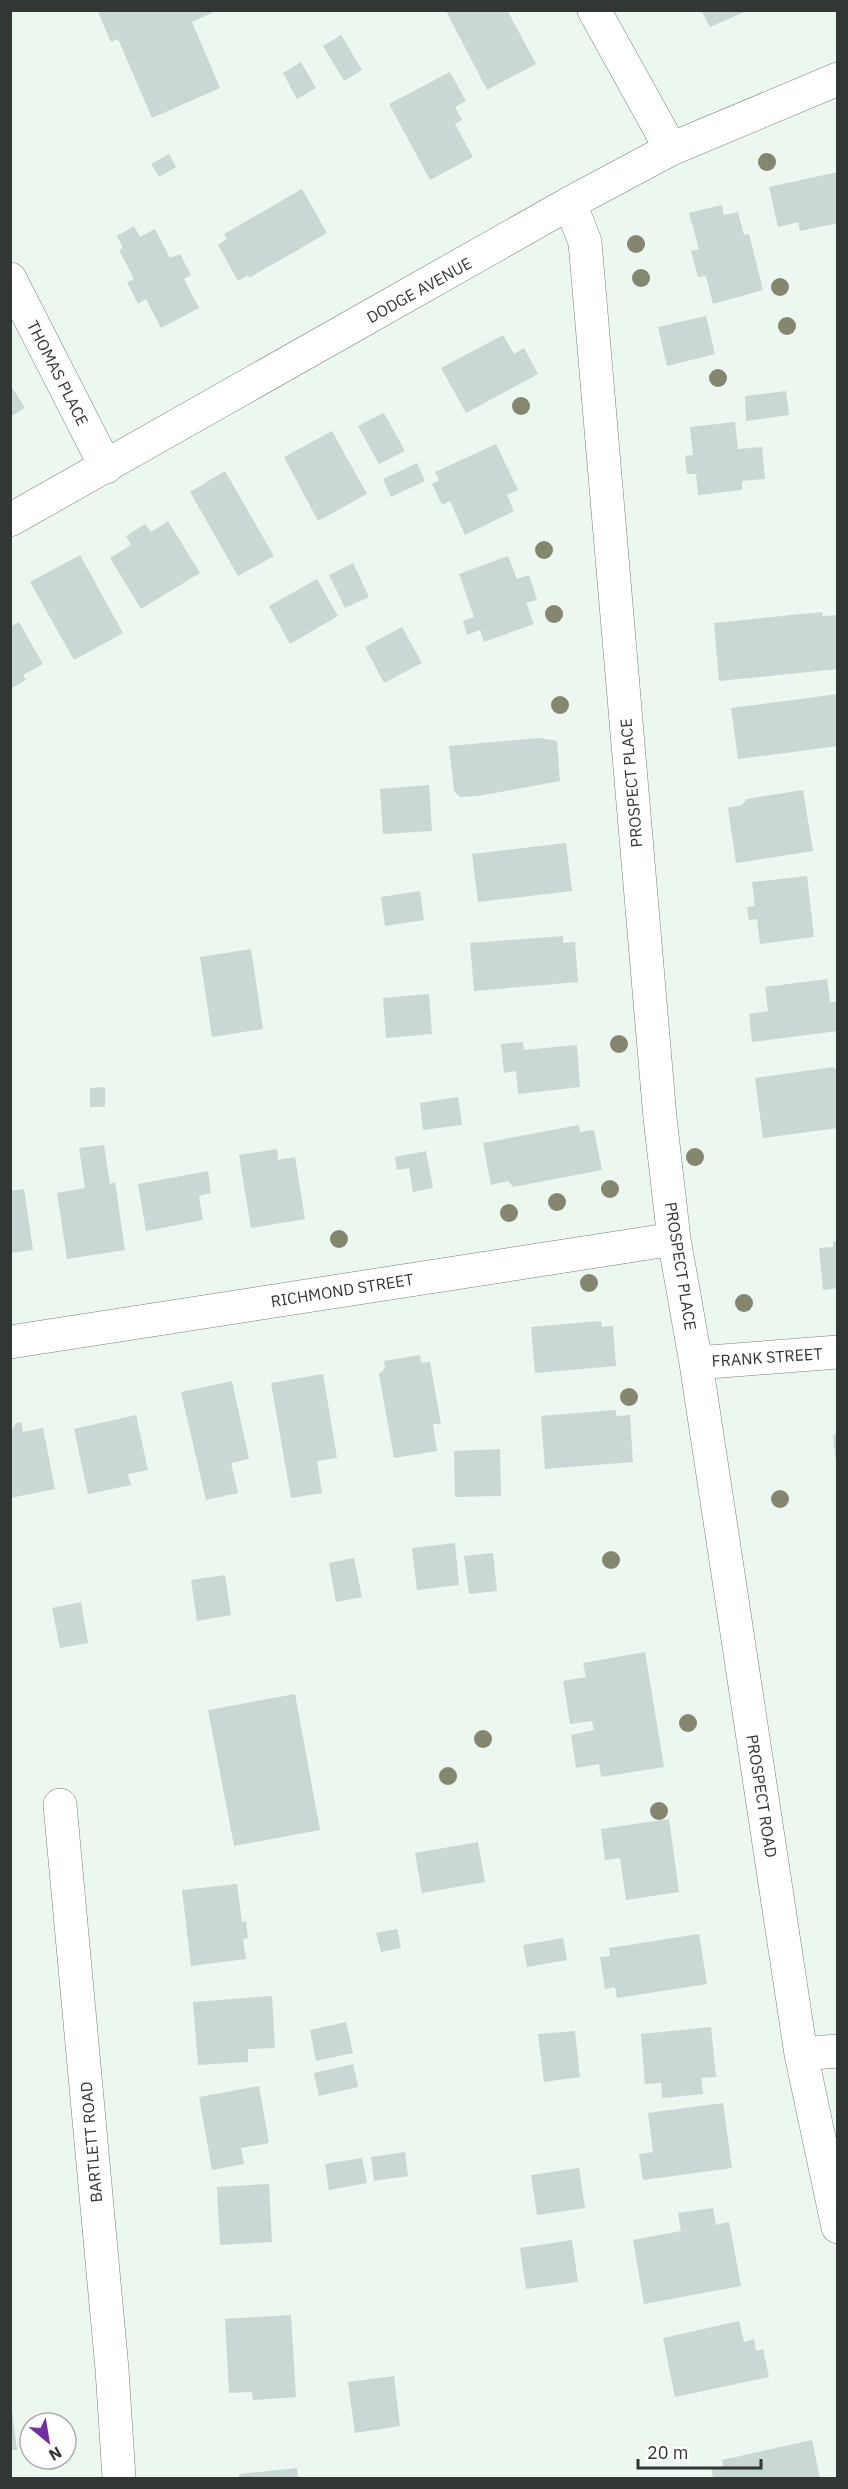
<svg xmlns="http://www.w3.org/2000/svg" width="848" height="2489" font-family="'IBM Plex Sans',sans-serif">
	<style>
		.building { fill: #c9d7d5 }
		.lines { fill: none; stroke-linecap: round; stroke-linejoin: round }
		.street-casing { stroke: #77807b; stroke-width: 34 }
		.secondary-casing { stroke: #77807b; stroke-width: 34 }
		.street { stroke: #fff; stroke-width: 33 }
		.secondary { stroke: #fff; stroke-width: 33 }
		.tree { fill: #84866f }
		.labels { text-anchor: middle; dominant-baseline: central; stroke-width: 4.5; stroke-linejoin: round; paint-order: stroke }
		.street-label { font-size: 16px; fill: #323634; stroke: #fff }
	</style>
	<rect width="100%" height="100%" fill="#ecf7f0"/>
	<path class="building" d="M 97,10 L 213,10 L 214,12 L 192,22 L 220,88 L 152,118 L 118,39 L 111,42 Z
		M 507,10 L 536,64 L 487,90 L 446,11 Z
		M 701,10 L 749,10 L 710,27 Z
		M 341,35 L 362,70 L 344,81 L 323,46 Z
		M 301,62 L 316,88 L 297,99 L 283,73 Z
		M 450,72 L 466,101 L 455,107 L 462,120 L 455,124 L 473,157 L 430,180 L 389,104 Z
		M 169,154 L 176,167 L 159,177 L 151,164 Z
		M 838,172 L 838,223 L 800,231 L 798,222 L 778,227 L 769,187 Z
		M 302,189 L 327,233 L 249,278 L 248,275 L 238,281 L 218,245 L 227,239 L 224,234 Z
		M 722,205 L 724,215 L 738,212 L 744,235 L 749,234 L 763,290 L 713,304 L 706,276 L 698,277 L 691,251 L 699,249 L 689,213 Z
		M 134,226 L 140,237 L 155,229 L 170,258 L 180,254 L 191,275 L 184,279 L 199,308 L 161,328 L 146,299 L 138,304 L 127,282 L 134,279 L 119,250 L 123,248 L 117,236 Z
		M 706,316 L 715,354 L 667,366 L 658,327 Z
		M 503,335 L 514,354 L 524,348 L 538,374 L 466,413 L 441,368 Z
		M 10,384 L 25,408 L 10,417 Z
		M 786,391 L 789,415 L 746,421 L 745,396 Z
		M 384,413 L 405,451 L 379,464 L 358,426 Z
		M 735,422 L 738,449 L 762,447 L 765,479 L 742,481 L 742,490 L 698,495 L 696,474 L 687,474 L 685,456 L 693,455 L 690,427 Z
		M 332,431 L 367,494 L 318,521 L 284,457 Z
		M 496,444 L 518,490 L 507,495 L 514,511 L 465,535 L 450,501 L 442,505 L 432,484 L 439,480 L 435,472 Z
		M 417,463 L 425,481 L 391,497 L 383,479 Z
		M 225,471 L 274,556 L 238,576 L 190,492 Z
		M 168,521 L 200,573 L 141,609 L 110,558 L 131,545 L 126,536 L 145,524 L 151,532 Z
		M 80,555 L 123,633 L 74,660 L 30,582 Z
		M 508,556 L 517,579 L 529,575 L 537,600 L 526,603 L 534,624 L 484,642 L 480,630 L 467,635 L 463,621 L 474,617 L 459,574 Z
		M 353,563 L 369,597 L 345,608 L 329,575 Z
		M 317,579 L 338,616 L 290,644 L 269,606 Z
		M 822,612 L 823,616 L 838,615 L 838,669 L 719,681 L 714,623 Z
		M 19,622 L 43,664 L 23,675 L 26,680 L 10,689 L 10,627 Z
		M 402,627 L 422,663 L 384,683 L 365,647 Z
		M 838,694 L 838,746 L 738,759 L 731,708 Z
		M 539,738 L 557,741 L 560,781 L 478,796 L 460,797 L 454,791 L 449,746 Z
		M 429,785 L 432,831 L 383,834 L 380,789 Z
		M 803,790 L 813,851 L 736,863 L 728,808 L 742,805 L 747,799 Z
		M 566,843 L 572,891 L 478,902 L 472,854 Z
		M 807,876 L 814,937 L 760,944 L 757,919 L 749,920 L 747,907 L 755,906 L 752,882 Z
		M 420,891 L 424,920 L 385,926 L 381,897 Z
		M 563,936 L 563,943 L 575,942 L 578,982 L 474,991 L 470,943 Z
		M 251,949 L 263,1029 L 212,1037 L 200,957 Z
		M 827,979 L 830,1002 L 838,1002 L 838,1031 L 752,1042 L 749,1014 L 768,1011 L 765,987 Z
		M 429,994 L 432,1034 L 386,1038 L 383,998 Z
		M 523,1042 L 524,1050 L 577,1045 L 580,1087 L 518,1094 L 516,1071 L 504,1073 L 501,1044 Z
		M 833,1067 L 838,1071 L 838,1128 L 763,1138 L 755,1078 Z
		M 105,1087 L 105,1107 L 90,1107 L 90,1088 Z
		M 458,1097 L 462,1125 L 423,1130 L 420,1103 Z
		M 579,1125 L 580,1132 L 594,1130 L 602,1170 L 513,1187 L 508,1181 L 491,1185 L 483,1143 Z
		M 104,1145 L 110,1184 L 115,1182 L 125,1250 L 67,1259 L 57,1193 L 85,1188 L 79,1148 Z
		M 277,1149 L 278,1160 L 295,1157 L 305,1219 L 251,1228 L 239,1155 Z
		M 426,1151 L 433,1188 L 413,1192 L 409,1168 L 397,1170 L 395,1157 Z
		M 208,1171 L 211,1193 L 199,1196 L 203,1220 L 146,1231 L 138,1184 Z
		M 24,1189 L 33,1250 L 10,1253 L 10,1191 Z
		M 838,1241 L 838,1288 L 823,1290 L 819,1248 L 833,1247 L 833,1242 Z
		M 601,1321 L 602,1327 L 613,1326 L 616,1366 L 535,1373 L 531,1327 Z
		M 420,1355 L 421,1363 L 430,1362 L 441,1424 L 433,1424 L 437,1451 L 394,1458 L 379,1374 L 385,1368 L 384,1361 Z
		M 323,1374 L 337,1458 L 317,1461 L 322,1493 L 291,1498 L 271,1383 Z
		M 232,1381 L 249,1459 L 231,1463 L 238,1493 L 206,1500 L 181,1392 Z
		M 616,1410 L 616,1416 L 630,1415 L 633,1462 L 545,1469 L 541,1416 Z
		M 136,1415 L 148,1470 L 128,1474 L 131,1485 L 88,1494 L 74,1429 Z
		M 21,1422 L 23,1432 L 43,1428 L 55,1489 L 10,1498 L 10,1433 L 16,1423 Z
		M 838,1434 L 838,1464 L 836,1464 L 833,1435 Z
		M 500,1449 L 501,1496 L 455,1497 L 454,1451 Z
		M 455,1543 L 459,1585 L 417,1590 L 412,1548 Z
		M 493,1553 L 497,1591 L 469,1594 L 464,1556 Z
		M 354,1558 L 362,1597 L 336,1602 L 329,1563 Z
		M 225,1575 L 231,1615 L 197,1621 L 191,1580 Z
		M 81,1602 L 88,1643 L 60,1648 L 52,1608 Z
		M 645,1652 L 664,1767 L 601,1777 L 599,1764 L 576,1768 L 571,1735 L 594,1730 L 592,1721 L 570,1724 L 563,1681 L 586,1677 L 583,1663 Z
		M 295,1694 L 320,1830 L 234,1846 L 208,1710 Z
		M 669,1819 L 679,1892 L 626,1900 L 620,1858 L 605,1860 L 601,1829 Z
		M 478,1842 L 485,1882 L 422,1893 L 415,1853 Z
		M 237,1884 L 242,1922 L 246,1921 L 248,1938 L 243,1939 L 246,1959 L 191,1966 L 182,1890 Z
		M 397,1929 L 401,1948 L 381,1952 L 376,1933 Z
		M 699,1934 L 707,1984 L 617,1998 L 615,1987 L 605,1989 L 600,1957 L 610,1956 L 609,1948 Z
		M 563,1938 L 567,1960 L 527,1967 L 523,1945 Z
		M 272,1996 L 275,2048 L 248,2049 L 248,2062 L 198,2065 L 193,2002 Z
		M 346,2022 L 353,2053 L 316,2061 L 310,2030 Z
		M 711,2027 L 716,2077 L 701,2078 L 703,2094 L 662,2098 L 661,2083 L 645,2084 L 641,2034 Z
		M 575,2031 L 580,2077 L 544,2082 L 538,2034 Z
		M 353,2064 L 358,2087 L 319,2096 L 314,2073 Z
		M 259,2086 L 269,2143 L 241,2148 L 244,2164 L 212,2170 L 199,2097 Z
		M 723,2103 L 732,2168 L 643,2180 L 639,2154 L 653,2152 L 648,2113 Z
		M 405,2152 L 408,2176 L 374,2181 L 371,2157 Z
		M 362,2158 L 367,2183 L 329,2190 L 325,2164 Z
		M 579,2168 L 585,2208 L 537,2215 L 531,2175 Z
		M 269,2184 L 272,2242 L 220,2245 L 217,2187 Z
		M 713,2208 L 716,2225 L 729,2222 L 741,2286 L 644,2304 L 633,2240 L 681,2231 L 678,2213 Z
		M 572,2240 L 578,2282 L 526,2289 L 520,2248 Z
		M 291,2315 L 296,2397 L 253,2400 L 252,2392 L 229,2393 L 225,2319 Z
		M 739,2321 L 744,2342 L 754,2339 L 756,2351 L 763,2349 L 769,2377 L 675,2397 L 663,2338 Z
		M 394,2376 L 400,2426 L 355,2433 L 348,2382 Z
		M 10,2394 L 17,2450 L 10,2450 Z
		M 812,2440 L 820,2478 L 713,2478 L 711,2468 L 723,2466 L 722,2460 Z
		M 297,2468 L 298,2478 L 239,2478 L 239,2474 Z"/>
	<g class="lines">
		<g class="street-casing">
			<path id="street" d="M 594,10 L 671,149
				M 570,203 L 585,242 L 660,1118 L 674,1239 L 696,1363 L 801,2054 L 838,2227
				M 10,279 L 106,467
				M 10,1342 L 674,1239
				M 696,1363 L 838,1352
				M 60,1805 L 112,2369 L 119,2478
				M 801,2054 L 838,2051"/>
		</g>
		<g class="secondary-casing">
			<path id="secondary" d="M 10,520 L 570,203 L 671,149 L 838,79"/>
		</g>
		<use href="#street" class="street"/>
		<use href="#secondary" class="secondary"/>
	</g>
	<g class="tree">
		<circle cx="767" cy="162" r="9"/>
		<circle cx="636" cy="244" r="9"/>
		<circle cx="641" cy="278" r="9"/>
		<circle cx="780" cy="287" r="9"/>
		<circle cx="787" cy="326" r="9"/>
		<circle cx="718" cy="378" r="9"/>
		<circle cx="521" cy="406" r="9"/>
		<circle cx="544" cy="550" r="9"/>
		<circle cx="554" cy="614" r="9"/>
		<circle cx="560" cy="705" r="9"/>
		<circle cx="619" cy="1044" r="9"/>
		<circle cx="695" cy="1157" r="9"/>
		<circle cx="610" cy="1189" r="9"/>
		<circle cx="557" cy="1202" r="9"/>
		<circle cx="509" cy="1213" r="9"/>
		<circle cx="339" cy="1239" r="9"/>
		<circle cx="589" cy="1283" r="9"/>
		<circle cx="744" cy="1303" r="9"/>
		<circle cx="629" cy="1397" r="9"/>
		<circle cx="780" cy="1499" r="9"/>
		<circle cx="611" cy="1560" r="9"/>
		<circle cx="688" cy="1723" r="9"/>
		<circle cx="483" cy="1739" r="9"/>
		<circle cx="448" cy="1776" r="9"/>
		<circle cx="659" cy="1811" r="9"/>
	</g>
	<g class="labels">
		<g class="street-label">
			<text transform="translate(419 290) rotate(-29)">DODGE AVENUE</text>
			<text transform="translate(58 373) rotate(63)">THOMAS PLACE</text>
			<text transform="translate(631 783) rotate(-95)">PROSPECT PLACE</text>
			<text transform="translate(681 1266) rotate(81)">PROSPECT PLACE</text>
			<text transform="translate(342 1290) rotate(-9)">RICHMOND STREET</text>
			<text transform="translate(767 1357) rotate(-4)">FRANK STREET</text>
			<text transform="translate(762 1796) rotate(81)">PROSPECT ROAD</text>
			<text transform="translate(91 2142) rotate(-95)">BARTLETT ROAD</text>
		</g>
	</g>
	<rect width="848" height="2489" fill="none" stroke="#323634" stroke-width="24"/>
	<g transform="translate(48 2441) rotate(150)"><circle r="28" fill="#ffffff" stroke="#adafae" stroke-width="1.5"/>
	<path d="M0-4.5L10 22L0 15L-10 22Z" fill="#732fa3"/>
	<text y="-9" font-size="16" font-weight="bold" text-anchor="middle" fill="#323634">N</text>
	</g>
	<path d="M638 2459v9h123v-9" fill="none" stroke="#323634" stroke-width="3"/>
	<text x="647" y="2459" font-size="18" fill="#323634" stroke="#ffffff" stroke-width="4.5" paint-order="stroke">20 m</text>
</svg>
